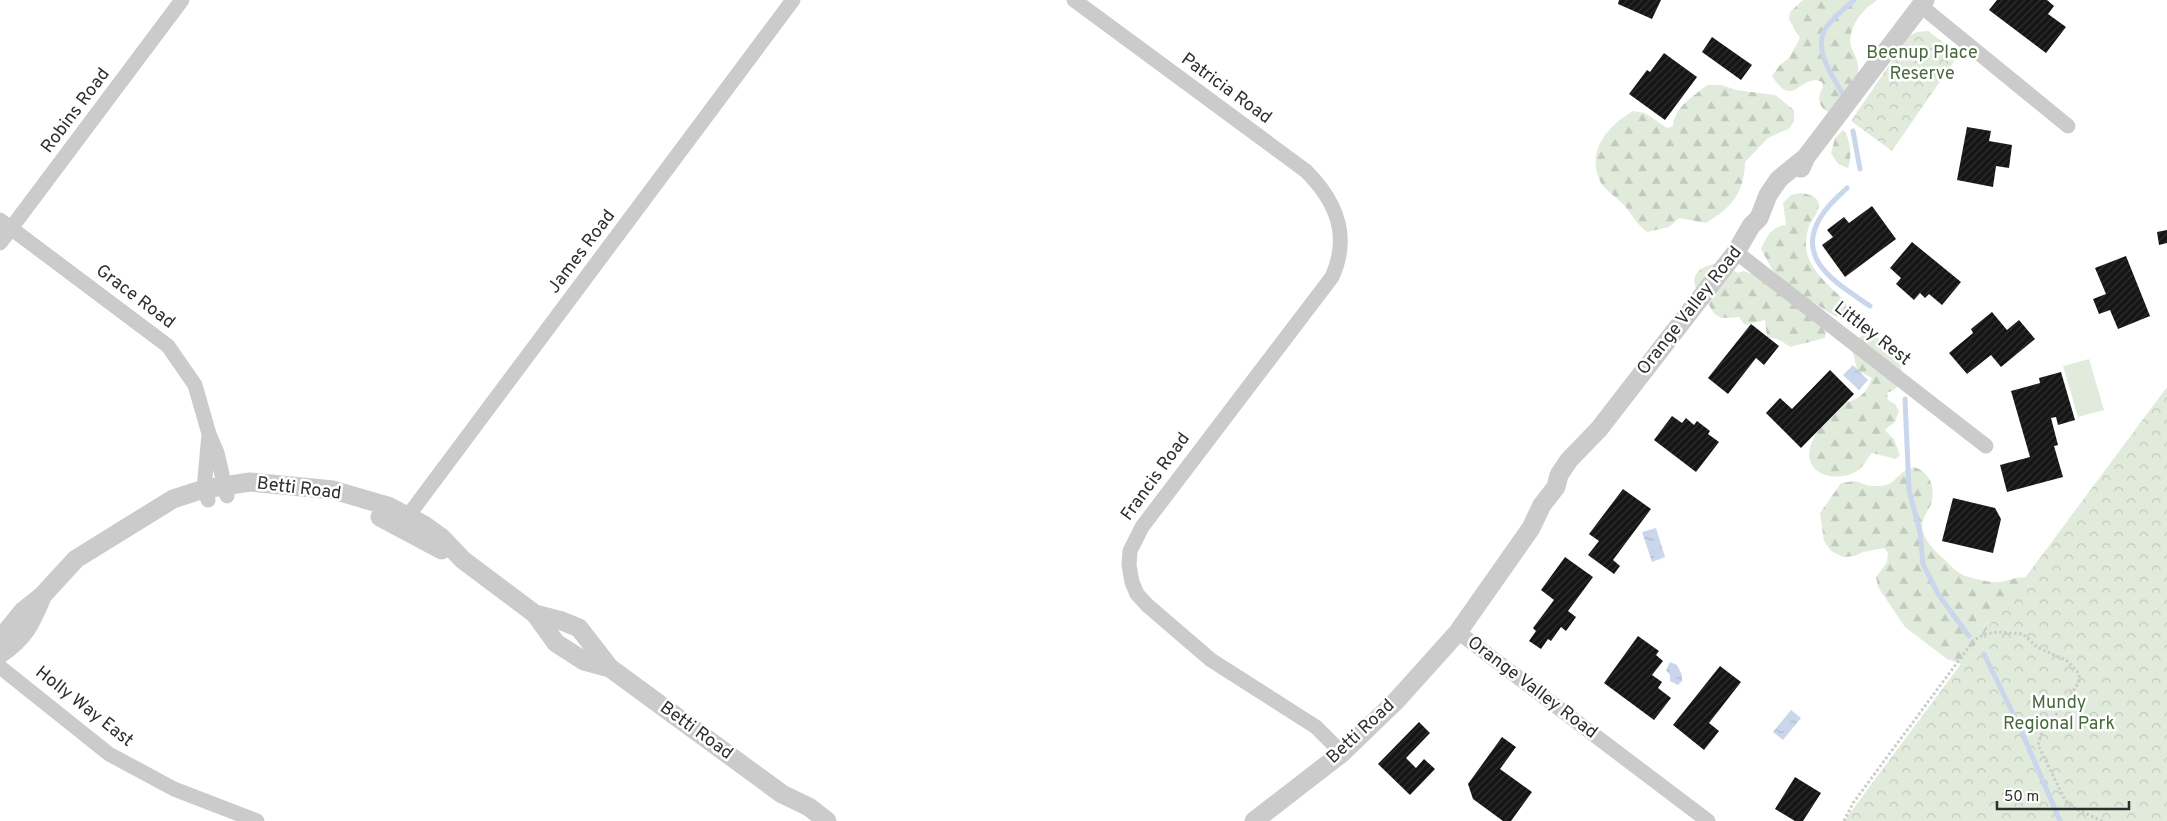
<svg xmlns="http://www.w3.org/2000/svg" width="2167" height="821" font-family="Overpass,sans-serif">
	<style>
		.forest { fill: url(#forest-firs) }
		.park { fill: url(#park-crowns) }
		.pitch { fill: #e1ebdc }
		.water { fill: url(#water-ripples) }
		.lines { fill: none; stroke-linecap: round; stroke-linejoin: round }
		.stream { stroke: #c9d6eb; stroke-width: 5 }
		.building { fill: url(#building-hatch) }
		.path { stroke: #cbcbcb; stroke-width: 3; stroke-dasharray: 2.5 2.5; stroke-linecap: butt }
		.minor { stroke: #cbcbcb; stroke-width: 15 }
		.tertiary { stroke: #cbcbcb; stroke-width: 19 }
		.labels { text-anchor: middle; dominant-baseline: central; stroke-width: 5; stroke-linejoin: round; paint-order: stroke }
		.park-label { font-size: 18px; fill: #48693d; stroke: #fff }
		.street-label { font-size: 18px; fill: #2e2e2e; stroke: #fff }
	</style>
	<defs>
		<pattern id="forest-firs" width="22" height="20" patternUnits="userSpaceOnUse" patternTransform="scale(1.25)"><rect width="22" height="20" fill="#e1ebdc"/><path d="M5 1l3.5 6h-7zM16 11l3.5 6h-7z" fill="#c1cabd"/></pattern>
		<pattern id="park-crowns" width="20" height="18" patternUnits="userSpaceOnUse" patternTransform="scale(1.25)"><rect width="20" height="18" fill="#e1ebdc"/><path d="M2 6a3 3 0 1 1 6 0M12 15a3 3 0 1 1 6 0" fill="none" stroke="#c1cabd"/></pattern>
		<pattern id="water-ripples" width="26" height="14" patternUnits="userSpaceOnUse" patternTransform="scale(1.25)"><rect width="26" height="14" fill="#c9d6eb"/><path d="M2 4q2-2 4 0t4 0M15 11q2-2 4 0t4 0" fill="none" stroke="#adb8ca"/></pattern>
		<pattern id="building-hatch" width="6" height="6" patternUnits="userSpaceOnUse" patternTransform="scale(1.25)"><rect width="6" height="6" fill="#151515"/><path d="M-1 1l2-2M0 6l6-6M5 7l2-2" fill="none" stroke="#2f2f2f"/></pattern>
	</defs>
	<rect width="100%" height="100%" fill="#fff"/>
	<path class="forest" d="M 1803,0 L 1877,0 C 1873,4 1868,6 1865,10 C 1856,18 1846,37 1852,49 C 1855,56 1859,62 1858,71 C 1857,83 1839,103 1832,113 C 1819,111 1816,97 1823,87 L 1822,82 C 1801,72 1794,111 1772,76 L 1780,65 L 1789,58 L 1800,38 L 1789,19 L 1790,12 Z
		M 1707,85 L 1722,85 L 1736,90 L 1775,95 L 1794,110 L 1794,121 L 1790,128 L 1768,138 L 1745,162 C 1744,194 1732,207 1706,223 L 1679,218 L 1669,227 L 1647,232 C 1636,224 1631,212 1622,203 C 1615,196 1604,190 1600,181 C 1586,150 1608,126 1633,111 L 1645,113 L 1667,128 L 1673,126 C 1675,106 1693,97 1707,85 Z
		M 1843,130 C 1851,138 1852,158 1848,168 L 1838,164 L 1831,153 L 1835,138 Z
		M 1801,193 C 1807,194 1814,195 1818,201 C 1822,210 1812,218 1809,226 C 1807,231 1806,240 1806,246 C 1807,269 1831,287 1846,302 L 1847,314 L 1838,317 L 1831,314 L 1783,282 L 1773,271 L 1761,249 C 1766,237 1772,226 1786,225 L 1783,203 L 1791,195 Z
		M 1720,263 L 1738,273 L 1743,271 L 1757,275 L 1818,323 L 1826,332 L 1825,338 L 1790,347 L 1780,340 L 1767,337 L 1765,320 L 1745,325 L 1739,317 C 1733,317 1725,319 1720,317 C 1713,315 1711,307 1707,302 C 1704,297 1699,294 1697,290 C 1687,272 1707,264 1720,263 Z
		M 1868,331 C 1888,342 1922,379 1887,393 L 1888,400 L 1895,404 L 1899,411 L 1895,422 L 1885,430 L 1894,439 L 1900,455 L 1896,459 L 1872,453 C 1868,458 1863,467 1857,471 C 1836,484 1801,474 1811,445 C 1816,429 1829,416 1840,403 C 1856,402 1867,394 1872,378 L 1857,370 L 1852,349 L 1857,339 Z
		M 1914,467 C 1930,472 1936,488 1931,504 C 1928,511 1923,517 1922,525 C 1922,539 1935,551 1945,560 C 1950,565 1958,574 1966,576 C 1976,579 1989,583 2000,582 C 2009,581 2015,577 2025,577 L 2167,821 L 1961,664 L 1947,659 L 1905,627 L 1878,587 L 1876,577 L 1887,562 L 1888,553 L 1884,548 L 1863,552 L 1855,556 L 1843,557 L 1831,551 L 1824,541 L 1820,513 L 1841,483 L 1855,481 L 1869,486 L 1882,486 L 1891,483 L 1903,472 Z"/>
	<path class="park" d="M 1928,31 L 1959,54 L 1892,151 L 1851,121 L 1909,36 L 1917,32 Z
		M 2167,387 L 2167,821 L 1844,821 Z"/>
	<path class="pitch" d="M 2089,359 L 2104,410 L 2078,417 L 2063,366 Z"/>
	<path class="water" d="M 1853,365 L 1868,380 L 1859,390 L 1843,375 Z
		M 1656,528 L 1665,557 L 1652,562 L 1642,532 Z
		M 1670,662 L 1677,665 L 1682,675 L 1682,681 L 1678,685 L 1670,681 L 1670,675 L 1666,670 Z
		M 1791,710 L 1801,718 L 1783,740 L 1773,732 Z"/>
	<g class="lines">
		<path class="stream" d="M 1844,96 C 1834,78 1814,52 1824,31 C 1830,19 1845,9 1854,0
			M 1853,131 L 1860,169
			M 1847,188 C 1841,194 1834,200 1828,207 C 1788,255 1833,281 1870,306
			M 1905,399 L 1909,490 L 1920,532 L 1923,564 L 1938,594 L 1969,636
			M 1984,654 L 2021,730 L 2060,821"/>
	</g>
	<path class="building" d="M 1619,0 L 1661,0 L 1652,19 L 1618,4 Z
		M 1997,0 L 2047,0 L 2054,6 L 2048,14 L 2066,27 L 2046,53 L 1989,10 Z
		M 1712,37 L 1752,65 L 1741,80 L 1702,52 Z
		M 1664,53 L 1697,77 L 1665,120 L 1629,94 L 1647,70 L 1650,72 Z
		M 1967,127 L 1991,131 L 1989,141 L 2012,145 L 2009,168 L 1996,166 L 1993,187 L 1957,180 Z
		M 1872,206 L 1896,239 L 1845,277 L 1822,245 L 1833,237 L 1827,230 L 1844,217 L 1849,223 Z
		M 2167,230 L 2167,243 L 2159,245 L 2157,232 Z
		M 1912,242 L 1961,282 L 1942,305 L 1929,294 L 1925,298 L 1920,293 L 1914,300 L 1896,284 L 1901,278 L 1890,268 Z
		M 2126,256 L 2150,316 L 2118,329 L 2110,310 L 2099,314 L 2093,299 L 2106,294 L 2095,268 Z
		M 1992,312 L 2007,330 L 2019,320 L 2035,339 L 2001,367 L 1991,355 L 1967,374 L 1949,353 L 1973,333 L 1971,329 Z
		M 1751,324 L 1779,346 L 1764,365 L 1756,358 L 1728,394 L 1708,378 Z
		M 1830,370 L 1854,394 L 1801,448 L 1766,413 L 1780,398 L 1792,409 Z
		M 2061,372 L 2075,420 L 2058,425 L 2056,417 L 2051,418 L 2058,445 L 2054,446 L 2063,477 L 2007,492 L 2000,465 L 2030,457 L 2011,391 L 2040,383 L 2039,378 Z
		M 1672,416 L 1682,423 L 1686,418 L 1694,425 L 1697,421 L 1710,431 L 1708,434 L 1719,442 L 1696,472 L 1654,440 Z
		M 1623,489 L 1651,509 L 1613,560 L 1620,566 L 1614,574 L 1588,555 L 1599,541 L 1589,534 Z
		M 1953,498 L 1995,508 L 2001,519 L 1993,553 L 1942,541 Z
		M 1565,557 L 1593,577 L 1568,611 L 1576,617 L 1566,631 L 1561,627 L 1551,641 L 1548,639 L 1541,649 L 1529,641 L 1536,631 L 1533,628 L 1554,600 L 1541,590 Z
		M 1638,636 L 1659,651 L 1656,655 L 1663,661 L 1652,675 L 1662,682 L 1658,688 L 1671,698 L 1654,720 L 1604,683 Z
		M 1720,666 L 1741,682 L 1709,723 L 1719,731 L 1704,750 L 1673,725 Z
		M 1419,722 L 1430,733 L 1406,758 L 1416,768 L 1424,759 L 1435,769 L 1410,795 L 1378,764 Z
		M 1502,737 L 1516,747 L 1500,769 L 1532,792 L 1511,821 L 1503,821 L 1473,799 L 1468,784 Z
		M 1795,777 L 1821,793 L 1803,821 L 1795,821 L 1775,809 Z"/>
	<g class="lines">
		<path class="path" d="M 1844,821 L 1853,803 L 1974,640 L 1985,634 L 1997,632 L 2023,634 L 2038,648 L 2066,660 L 2077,671 L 2080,678 L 2078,684 L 2041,735 L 2038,745 L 2065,800 L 2072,807 L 2102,821"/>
		<path class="minor" d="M 1074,0 L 1306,171 C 1336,201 1351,235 1332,277 L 1142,527 L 1130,551 L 1129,565 L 1132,582 L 1137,594 L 1147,605 L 1211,660 L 1316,727 L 1342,753
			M 1921,6 L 2068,126
			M 0,220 L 168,346 L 195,385 L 209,434 L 217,453 L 227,496
			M 0,243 L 182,0
			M 1736,252 L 1986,446
			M 208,500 L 204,489 L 209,434
			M 402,524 L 793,0
			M 1458,632 L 1708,821
			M 0,667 L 109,754 L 174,789 L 257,821"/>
		<path class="tertiary" d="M 1801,168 L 1806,157 L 1925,0
			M 380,517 L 442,550
			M 535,614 L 562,621 L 579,628 L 610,668 L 782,794 L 809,807 L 827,821
			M 0,643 L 6,632 L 23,611 L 42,596 L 76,559 L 173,499 L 204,489 L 250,482 L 333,490 L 388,506 L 424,525 L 442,538 L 463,560 L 535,614 L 556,643 L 584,661 L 610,668
			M 0,654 C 24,638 31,624 42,597
			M 1254,821 L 1342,753 L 1396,701 L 1458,632 L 1531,528 L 1542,505 L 1556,487 L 1559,475 L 1569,460 L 1599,429 L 1736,252 L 1751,226 L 1759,218 L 1768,195 L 1779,179 L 1806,157"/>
	</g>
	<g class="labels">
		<g class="park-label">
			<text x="1922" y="53">Beenup Place<tspan x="1922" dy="21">Reserve</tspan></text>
			<text x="2059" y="703">Mundy<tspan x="2059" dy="21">Regional Park</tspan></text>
		</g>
		<g class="street-label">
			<text transform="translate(1226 89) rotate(36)">Patricia Road</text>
			<text transform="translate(76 111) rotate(-53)">Robins Road</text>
			<text transform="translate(582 252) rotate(-53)">James Road</text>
			<text transform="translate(135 297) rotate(37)">Grace Road</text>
			<text transform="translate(1690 311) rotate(-52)">Orange Valley Road</text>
			<text transform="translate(1872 334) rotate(38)">Littley Rest</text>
			<text transform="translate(1156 477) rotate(-54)">Francis Road</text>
			<text transform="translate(299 489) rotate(7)">Betti Road</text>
			<text transform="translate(1532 688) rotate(37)">Orange Valley Road</text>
			<text transform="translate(84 707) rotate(38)">Holly Way East</text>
			<text transform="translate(696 731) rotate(36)">Betti Road</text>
			<text transform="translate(1361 732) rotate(-43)">Betti Road</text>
		</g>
	</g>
	<path d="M1997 801v8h132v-8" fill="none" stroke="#2e2e2e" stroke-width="2.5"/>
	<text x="2004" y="801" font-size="15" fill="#2e2e2e" stroke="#ffffff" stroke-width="4" paint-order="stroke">50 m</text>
</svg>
